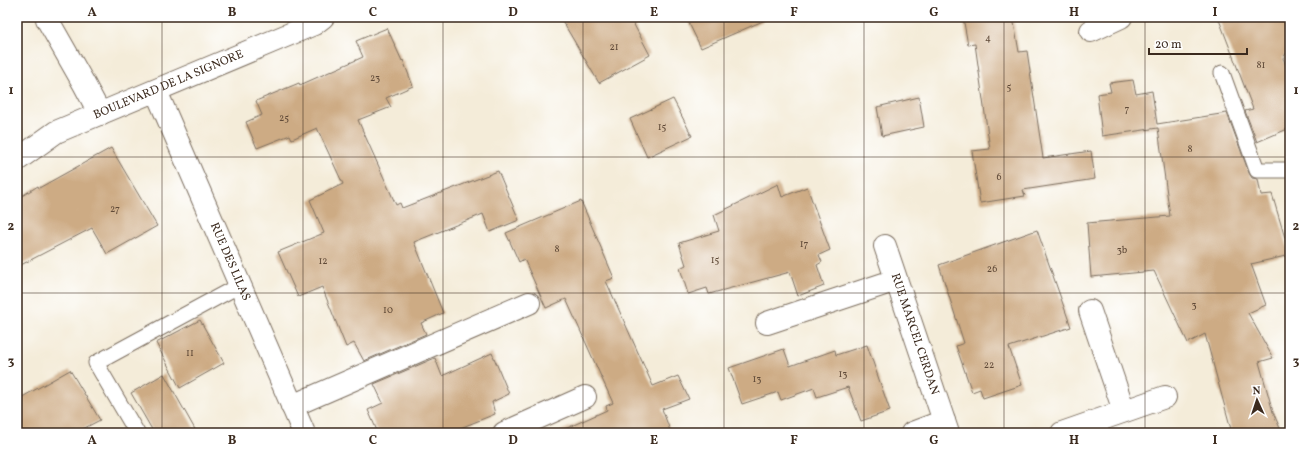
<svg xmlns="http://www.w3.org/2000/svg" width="1307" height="450" font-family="Vollkorn,serif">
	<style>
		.building { fill: #cdab84 }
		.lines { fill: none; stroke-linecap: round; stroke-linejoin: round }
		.lane-casing { stroke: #7c6e5f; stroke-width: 17 }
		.street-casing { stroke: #7c6e5f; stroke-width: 24 }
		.lane { stroke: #fff; stroke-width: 15 }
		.street { stroke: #fff; stroke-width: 22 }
		.grid { fill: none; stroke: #3b2a1e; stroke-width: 1; stroke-opacity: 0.55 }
		.labels { text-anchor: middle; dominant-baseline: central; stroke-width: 3; stroke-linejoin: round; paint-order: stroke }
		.number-label { font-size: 10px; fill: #604a38 }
		.street-label { font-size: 12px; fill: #3b2a1e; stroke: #fff }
		.neatline { fill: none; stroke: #3b2a1e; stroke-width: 1.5 }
		.grid-label { font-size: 13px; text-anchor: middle; font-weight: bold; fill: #3b2a1e }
	</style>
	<rect width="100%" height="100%" fill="#fff"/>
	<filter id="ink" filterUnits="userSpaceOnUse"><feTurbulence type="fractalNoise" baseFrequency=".025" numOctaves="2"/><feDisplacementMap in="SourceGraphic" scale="8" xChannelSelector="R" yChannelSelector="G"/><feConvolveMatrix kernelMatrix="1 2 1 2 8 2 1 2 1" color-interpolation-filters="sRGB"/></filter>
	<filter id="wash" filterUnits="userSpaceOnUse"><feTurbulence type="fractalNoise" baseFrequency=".012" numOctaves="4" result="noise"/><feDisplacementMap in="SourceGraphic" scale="16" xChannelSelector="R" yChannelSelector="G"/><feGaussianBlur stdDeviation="0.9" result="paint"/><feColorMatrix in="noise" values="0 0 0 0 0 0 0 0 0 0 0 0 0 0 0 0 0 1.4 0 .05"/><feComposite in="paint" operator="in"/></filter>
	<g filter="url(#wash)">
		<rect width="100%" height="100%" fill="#f4ecd9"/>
		<g id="blocks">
			<path class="building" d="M 560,17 L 630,17 L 650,55 L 599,83 Z
				M 686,17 L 772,17 L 701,48 Z
				M 963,17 L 1013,17 L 1019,52 L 1027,51 L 1043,158 L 1091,151 L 1095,179 L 1023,190 L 1025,196 L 980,203 L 972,151 L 990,149 L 975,44 L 968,45 Z
				M 1218,17 L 1290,17 L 1290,47 L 1283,58 L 1290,76 L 1290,128 L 1257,142 L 1245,111 L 1253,109 Z
				M 387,28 L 402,61 L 403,60 L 413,86 L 386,98 L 391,107 L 358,120 L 396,205 L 400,203 L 402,208 L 498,171 L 519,220 L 490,232 L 483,214 L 414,242 L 443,313 L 421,323 L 426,334 L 364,361 L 354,343 L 346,347 L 322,287 L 298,297 L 278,252 L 324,233 L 310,200 L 343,184 L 317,128 L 292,139 L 290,135 L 257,148 L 246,122 L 262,115 L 256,101 L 299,83 L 300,85 L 363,57 L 356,41 Z
				M 1133,80 L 1136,94 L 1152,91 L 1157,124 L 1227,113 L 1249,173 L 1252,178 L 1258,179 L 1261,195 L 1272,194 L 1290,255 L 1251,264 L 1266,305 L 1248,313 L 1273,358 L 1259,362 L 1273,412 L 1282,433 L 1232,433 L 1205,334 L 1188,343 L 1154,271 L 1091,277 L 1087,223 L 1170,216 L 1158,128 L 1102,136 L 1097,94 L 1111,92 L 1109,83 Z
				M 919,97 L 924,127 L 882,136 L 877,107 Z
				M 673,99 L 692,136 L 647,157 L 630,119 Z
				M 111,148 L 157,226 L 107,254 L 92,228 L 17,267 L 17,199 L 38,186 L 39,188 Z
				M 778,184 L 782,197 L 807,187 L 830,250 L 819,255 L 822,262 L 817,265 L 824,286 L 798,296 L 790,272 L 709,294 L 707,288 L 688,294 L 680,268 L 686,265 L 679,243 L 719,231 L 714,215 Z
				M 581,201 L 614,278 L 606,281 L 653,386 L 678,376 L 689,399 L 662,409 L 671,433 L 556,433 L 607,410 L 606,406 L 613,403 L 566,299 L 546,308 L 524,259 L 519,262 L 506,233 Z
				M 1037,230 L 1071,327 L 1009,347 L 1022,385 L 983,398 L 980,389 L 972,392 L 956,346 L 964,343 L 939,265 Z
				M 200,320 L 224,363 L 180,388 L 156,343 Z
				M 867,345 L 890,411 L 861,421 L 848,387 L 817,397 L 814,388 L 781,400 L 778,392 L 742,404 L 729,368 L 784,349 L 790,366 L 835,350 L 836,355 Z
				M 492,353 L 509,394 L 492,402 L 495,414 L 448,433 L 378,433 L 368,410 L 383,403 L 374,384 L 435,358 L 442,376 Z
				M 70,370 L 100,420 L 75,433 L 17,433 L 17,400 Z
				M 164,374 L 197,433 L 154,433 L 131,393 Z"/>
		</g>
	</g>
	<g filter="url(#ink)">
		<use href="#blocks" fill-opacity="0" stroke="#7c6e5f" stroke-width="1"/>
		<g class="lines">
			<g class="lane-casing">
				<path id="lane" d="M 1222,73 L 1257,170 L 1290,170
					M 137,433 L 96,363 L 240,285"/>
			</g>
			<g class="street-casing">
				<g id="street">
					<path d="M 47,17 L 47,19 L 84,84 L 100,114"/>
					<path d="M 1091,31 L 1121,17"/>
					<path id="s1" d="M 156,91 L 304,433"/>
					<path id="s2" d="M 17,160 L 56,132 L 314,24 L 323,17"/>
					<path id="s3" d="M 885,246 L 948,433"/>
					<path d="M 1090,311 L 1124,411"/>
					<path d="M 767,323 L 896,280"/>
					<path d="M 292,406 L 529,303"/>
					<path d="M 504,433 L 585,397"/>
					<path d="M 912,433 L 944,421"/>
					<path d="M 1062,433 L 1165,397"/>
				</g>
			</g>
			<use href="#lane" class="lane"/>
			<use href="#street" class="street"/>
		</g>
	</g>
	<path class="grid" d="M 162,17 L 162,433M 303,17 L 303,433M 443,17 L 443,433M 583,17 L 583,433M 724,17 L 724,433M 864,17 L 864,433M 1004,17 L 1004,433M 1145,17 L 1145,433M 17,157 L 1290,157M 17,293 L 1290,293"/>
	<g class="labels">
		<g class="number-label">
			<text x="988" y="38">4</text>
			<text x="614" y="47">21</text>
			<text x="1261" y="65">81</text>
			<text x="375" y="78">23</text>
			<text x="1009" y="87">5</text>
			<text x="1127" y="109">7</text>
			<text x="284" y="118">25</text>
			<text x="662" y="127">15</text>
			<text x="1190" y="149">8</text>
			<text x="999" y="177">6</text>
			<text x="115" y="209">27</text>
			<text x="804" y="244">17</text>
			<text x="557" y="249">8</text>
			<text x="1122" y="250">3b</text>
			<text x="715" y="260">15</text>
			<text x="323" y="261">12</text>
			<text x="992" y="269">26</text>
			<text x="1194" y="305">3</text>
			<text x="388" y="310">10</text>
			<text x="190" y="353">11</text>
			<text x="989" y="365">22</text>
			<text x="843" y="374">13</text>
			<text x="757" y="379">13</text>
		</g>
		<g class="street-label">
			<text stroke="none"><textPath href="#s2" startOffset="170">BOULEVARD DE LA SIGNORE</textPath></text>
			<text stroke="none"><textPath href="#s1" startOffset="186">RUE DES LILAS</textPath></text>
			<text stroke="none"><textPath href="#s3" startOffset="93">RUE MARCEL CERDAN</textPath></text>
		</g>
	</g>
	<rect width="1307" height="450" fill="none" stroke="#fff" stroke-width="44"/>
	<g transform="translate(1257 400) rotate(357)" stroke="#ffffff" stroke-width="3" paint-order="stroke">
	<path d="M0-3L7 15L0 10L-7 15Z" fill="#3b2a1e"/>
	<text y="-6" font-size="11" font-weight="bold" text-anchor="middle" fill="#3b2a1e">N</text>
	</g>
	<path d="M1149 48v6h98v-6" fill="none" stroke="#3b2a1e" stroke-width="2"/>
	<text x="1155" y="48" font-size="12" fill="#3b2a1e" stroke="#ffffff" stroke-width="3" paint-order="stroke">20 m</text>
	<rect x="22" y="22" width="1263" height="406" class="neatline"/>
	<g class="grid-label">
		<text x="92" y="16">A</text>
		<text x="232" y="16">B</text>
		<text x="373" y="16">C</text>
		<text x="513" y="16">D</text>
		<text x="654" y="16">E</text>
		<text x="794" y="16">F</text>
		<text x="934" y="16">G</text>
		<text x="1074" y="16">H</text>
		<text x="1215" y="16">I</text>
		<text x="11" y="94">1</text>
		<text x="1296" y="94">1</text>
		<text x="11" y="230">2</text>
		<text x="1296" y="230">2</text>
		<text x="11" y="365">3</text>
		<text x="1296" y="365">3</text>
		<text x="92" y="444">A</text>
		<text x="232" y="444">B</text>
		<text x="373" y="444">C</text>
		<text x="513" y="444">D</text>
		<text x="654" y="444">E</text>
		<text x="794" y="444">F</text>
		<text x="934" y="444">G</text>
		<text x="1074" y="444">H</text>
		<text x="1215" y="444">I</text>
	</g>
</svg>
